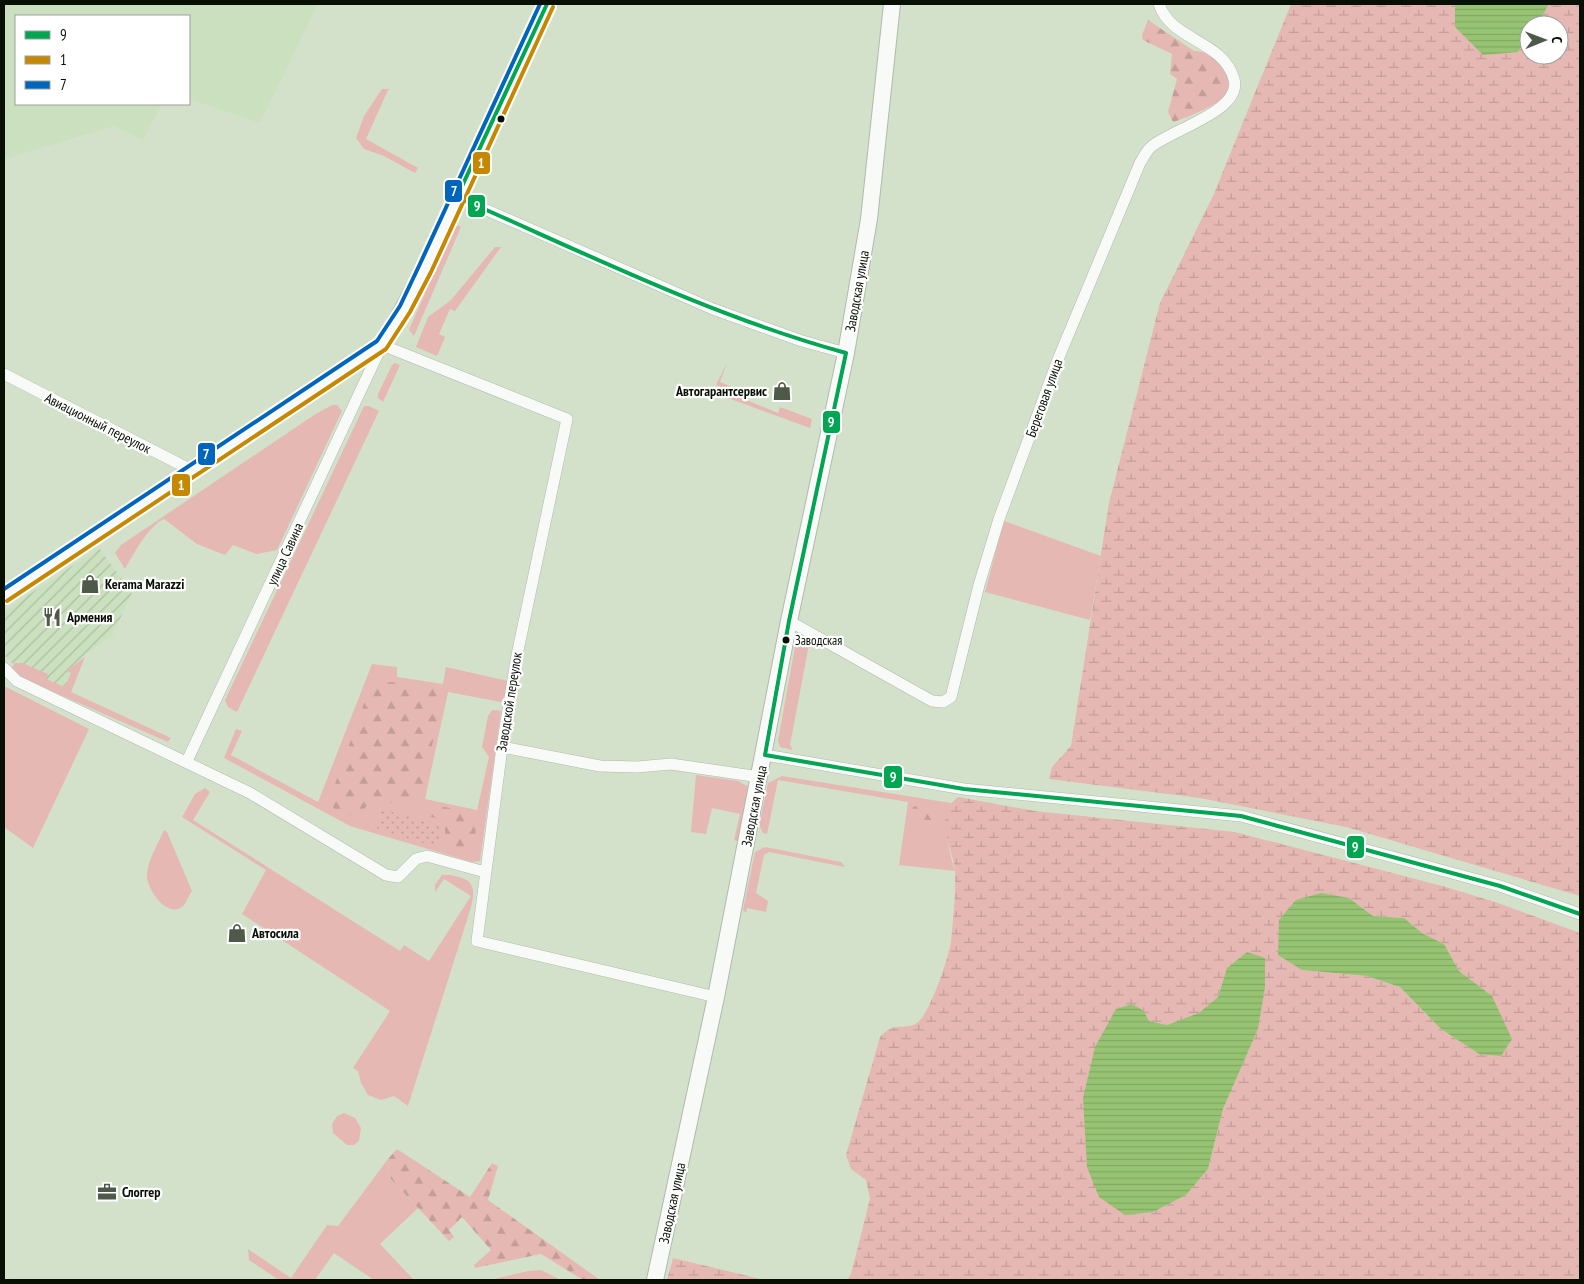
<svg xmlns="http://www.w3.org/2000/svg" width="1584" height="1284" font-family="'PT Sans Narrow',sans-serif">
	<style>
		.built { fill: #cbe0be }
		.industrial { fill: url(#industrial-furrows) }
		.grass { fill: #e5b8b3 }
		.forest { fill: url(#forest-firs) }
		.wetland { fill: url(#wetland-marsh); fill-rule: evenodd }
		.park { fill: url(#park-dots) }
		.water { fill: url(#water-rules) }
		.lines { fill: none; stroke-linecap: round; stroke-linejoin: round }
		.street-casing { stroke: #b0baaa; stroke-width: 12 }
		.secondary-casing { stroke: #b0baaa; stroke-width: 18 }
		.street { stroke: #f8faf7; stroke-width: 11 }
		.secondary { stroke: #f8faf7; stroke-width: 16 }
		.bus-1-casing { stroke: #fff; stroke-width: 8 }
		.bus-2-casing { stroke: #fff; stroke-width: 8 }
		.bus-3-casing { stroke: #fff; stroke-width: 8 }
		.bus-1 { stroke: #00a651; stroke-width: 4 }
		.bus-2 { stroke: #c78801; stroke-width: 4 }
		.bus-3 { stroke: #0065bd; stroke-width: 4 }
		.bus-dot { fill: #081004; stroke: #fff; stroke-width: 2 }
		.labels { text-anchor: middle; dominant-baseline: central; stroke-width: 4.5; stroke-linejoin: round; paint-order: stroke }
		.bus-label { font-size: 13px; fill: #081004; stroke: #fff; text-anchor: start }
		.street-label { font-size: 14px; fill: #081004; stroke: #fff }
		.poi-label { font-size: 14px; font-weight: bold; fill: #081004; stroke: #fff; text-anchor: start }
		.line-badge { stroke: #fff; stroke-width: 2 }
		.badge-label { font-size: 14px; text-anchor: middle; font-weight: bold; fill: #fff }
	</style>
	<defs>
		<pattern id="industrial-furrows" width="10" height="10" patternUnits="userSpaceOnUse" patternTransform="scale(1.25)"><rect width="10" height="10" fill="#cbe0be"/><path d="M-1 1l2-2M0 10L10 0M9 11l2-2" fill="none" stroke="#adbfa2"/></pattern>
		<pattern id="forest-firs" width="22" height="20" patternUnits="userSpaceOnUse" patternTransform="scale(1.25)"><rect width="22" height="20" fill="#e5b8b3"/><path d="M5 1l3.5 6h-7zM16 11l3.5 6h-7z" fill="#c39d98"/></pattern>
		<pattern id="wetland-marsh" width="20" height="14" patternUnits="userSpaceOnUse" patternTransform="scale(1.25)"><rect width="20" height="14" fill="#e5b8b3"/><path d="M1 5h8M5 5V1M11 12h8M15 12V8" fill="none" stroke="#c39d98"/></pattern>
		<pattern id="park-dots" width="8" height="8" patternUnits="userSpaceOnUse" patternTransform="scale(1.25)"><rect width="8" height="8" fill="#e5b8b3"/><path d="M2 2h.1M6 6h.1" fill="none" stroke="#c39d98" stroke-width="1.8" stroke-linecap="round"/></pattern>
		<pattern id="water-rules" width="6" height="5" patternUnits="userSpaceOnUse" patternTransform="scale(1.25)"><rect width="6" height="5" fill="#97c473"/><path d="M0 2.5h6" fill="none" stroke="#81a762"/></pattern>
	</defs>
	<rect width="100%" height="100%" fill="#d3e1cb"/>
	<path class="built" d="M 4,4 L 318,4 L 260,123 L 189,99 L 189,16 L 16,16 L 16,104 L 162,104 L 143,140 L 114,126 L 4,159 Z"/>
	<path class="industrial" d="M 99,548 L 132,593 L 112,636 L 82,657 L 67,693 L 13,664 L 4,655 L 4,611 Z"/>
	<path class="grass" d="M 382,89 L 391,89 L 388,90 L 366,139 L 418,168 L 415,173 L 384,156 L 364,149 L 356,138 L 364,116 Z
		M 457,225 L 461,227 L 414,336 L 409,330 L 454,226 Z
		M 495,247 L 501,247 L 455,311 L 450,309 L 439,334 L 445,337 L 437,356 L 416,347 L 428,317 L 451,300 Z
		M 395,363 L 400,365 L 383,402 L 378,398 L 378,394 L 392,365 Z
		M 727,363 L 720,382 L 732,387 L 730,393 L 778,413 L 780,407 L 812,419 L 810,428 L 728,398 L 730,391 L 716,385 Z
		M 332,405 L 337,405 L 342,411 L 277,550 L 257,554 L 233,545 L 225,555 L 197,544 L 164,519 C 149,525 133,555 125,569 L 115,553 L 121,545 L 314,415 Z
		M 364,406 L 369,406 L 379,411 L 237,712 L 228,707 L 225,701 L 227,696 Z
		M 1004,521 L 1101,556 L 1090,620 L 985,592 Z
		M 801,638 L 810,639 L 790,745 L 793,750 L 780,747 L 778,741 L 796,641 Z
		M 85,657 L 71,692 L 171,738 L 168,742 L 24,679 L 11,669 L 15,663 L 22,663 L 48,674 L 46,679 L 65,687 L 71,673 L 67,671 Z
		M 372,664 L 397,667 L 397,677 L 443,684 L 446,667 L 508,681 L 505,695 L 501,702 L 448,692 L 425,799 L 477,810 L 489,757 L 482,747 L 488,716 L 492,710 L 501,711 L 480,861 L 472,862 L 350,826 L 224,758 L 236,729 L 242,731 L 231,755 L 318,802 Z
		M 4,686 L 89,729 L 33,848 L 4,827 Z
		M 696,775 L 738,781 L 749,787 L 740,842 L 734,840 L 740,814 L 712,808 L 706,834 L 691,832 Z
		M 782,776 L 951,803 C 944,831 947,844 955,871 L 899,865 L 908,802 L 778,780 L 767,834 L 763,833 L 759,825 L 768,783 Z
		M 205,788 L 210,792 L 193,820 L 400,951 L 404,945 L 429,961 L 471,896 L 444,879 L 435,892 L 435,885 L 442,875 C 450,874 455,876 462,878 C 481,884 471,906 467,920 L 408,1106 L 394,1096 L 381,1100 L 368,1095 L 361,1083 L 358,1071 L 353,1068 L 390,1011 L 242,914 L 266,870 L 182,817 L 195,794 Z
		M 164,830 L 167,832 L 192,891 C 189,895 187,901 184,905 C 169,921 146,890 147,874 C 148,860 158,844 164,830 Z
		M 765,847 L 841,862 L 845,867 L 769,852 L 764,855 L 756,893 L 768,901 L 766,912 L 747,908 L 746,913 L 743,910 L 755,852 Z
		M 344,1113 L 355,1118 L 361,1128 L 359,1141 L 354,1145 L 347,1145 L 333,1133 L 332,1124 L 337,1116 Z
		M 388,1159 L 389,1177 L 418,1208 L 380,1244 L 414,1280 L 374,1280 L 334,1253 L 315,1280 L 279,1280 L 249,1260 L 248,1249 L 291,1278 L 327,1225 L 338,1226 Z
		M 541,1270 L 561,1280 L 490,1280 L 528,1271 Z"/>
	<path class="forest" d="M 1148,20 L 1194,51 C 1214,50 1240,77 1224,96 C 1216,106 1186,118 1173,122 L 1168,112 L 1177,79 L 1170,74 L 1172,54 L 1143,40 L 1142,35 Z
		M 390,682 L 435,686 L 443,691 L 422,796 L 417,799 L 380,804 L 370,803 L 357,815 C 344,815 335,813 329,801 L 367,695 L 374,687 Z
		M 422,803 L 477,813 L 474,850 L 468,854 L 452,851 L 445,843 L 445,824 L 441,820 L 423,814 Z
		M 917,806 L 943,810 L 944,813 L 941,821 L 916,819 L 911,814 L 913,807 Z
		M 397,1149 L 470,1197 L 492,1163 L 498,1166 L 488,1200 L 600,1280 L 583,1280 L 541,1254 L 475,1268 L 474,1265 L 491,1250 L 462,1217 L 449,1230 L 454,1237 L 449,1241 L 389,1177 L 388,1159 Z"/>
	<path class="wetland" d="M 1291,4 L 1455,4 L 1455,28 L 1518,52 L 1529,37 L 1529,55 L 1559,55 L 1559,25 L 1537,25 L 1549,4 L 1580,4 L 1580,896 L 1346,827 L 1200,798 L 1049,779 L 1052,767 L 1071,746 L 1109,503 L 1160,303 L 1213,196 Z
		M 958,797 L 1035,811 L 1235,832 L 1446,887 L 1498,903 L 1580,933 L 1580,1280 L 847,1280 L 851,1274 L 870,1199 L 866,1180 L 851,1169 L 846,1155 L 880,1037 C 883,1034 888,1029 892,1028 C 901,1025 910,1029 918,1022 C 930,1013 949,957 951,941 C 953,919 956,895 955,872 C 954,849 931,818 958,797 ZM 1349,898 L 1373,916 L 1404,918 L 1422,933 L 1444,944 L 1459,971 L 1492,996 L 1479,1054 L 1441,1029 L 1400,987 L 1367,976 L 1302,970 ZM 1247,952 L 1258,1029 L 1223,1109 L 1208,1169 L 1186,1195 L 1153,1212 L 1144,1011 L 1149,1021 L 1167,1025 L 1199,1014 L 1218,997 L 1227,968 Z
		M 673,1258 L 765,1280 L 667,1280 Z"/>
	<path class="park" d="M 382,809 L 443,827 L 437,847 L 377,829 Z"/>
	<path class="water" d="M 1455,4 L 1549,4 L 1537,25 L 1529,25 L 1529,37 L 1518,52 L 1483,55 L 1455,27 Z
		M 1321,893 L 1349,898 L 1373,916 L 1404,918 L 1422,933 L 1444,944 L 1459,971 L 1492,996 L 1512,1039 L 1501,1056 L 1479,1054 L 1441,1029 L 1400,987 L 1367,976 L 1302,970 L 1278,955 L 1279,920 L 1296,900 Z
		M 1247,952 L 1265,958 L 1265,987 L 1258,1029 L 1223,1109 L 1208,1169 L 1186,1195 L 1153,1212 L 1125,1215 L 1099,1197 L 1087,1167 L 1083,1098 L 1095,1047 L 1116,1009 L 1132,1004 L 1144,1011 L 1149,1021 L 1167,1025 L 1199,1013 L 1218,997 L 1227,968 Z"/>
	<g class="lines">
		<g class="street-casing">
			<path id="street" d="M 457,197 L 713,309 L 802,341 L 846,353
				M 4,374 L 193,471
				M 789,621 L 932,701 L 943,702 L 951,697 L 979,585 L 999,519 L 1059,357 L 1140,163 C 1144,157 1146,151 1151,147 C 1170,130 1243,111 1234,79 C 1223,40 1171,41 1159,4
				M 4,668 L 17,681 L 250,793 L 386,875 L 398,877 L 416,859 L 427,856 L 485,872
				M 502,747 L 600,766 L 637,767 L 671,764 L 760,777
				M 765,755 L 964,789 L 1241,816 L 1500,886 L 1580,914
				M 187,761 L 382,345 L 567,419 L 517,655 L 502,747 L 477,941 L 716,997"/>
		</g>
		<g class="secondary-casing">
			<path id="secondary" d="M 4,596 L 382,345 C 419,285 447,220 476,155
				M 655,1280 L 716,997 L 789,621 L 846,353 L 869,219 L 892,4"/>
		</g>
		<use href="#street" class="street"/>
		<use href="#secondary" class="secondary"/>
		<g class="bus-1-casing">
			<path id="bus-1" d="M 547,4 L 457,197 C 585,253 711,316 846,353 L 789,621 L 765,755 L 964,789 L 1241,816 L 1500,886 L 1580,914"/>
		</g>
		<g class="bus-2-casing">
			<path id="bus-2" d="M 7,601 L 386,349 L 410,312 L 431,272 L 553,7"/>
		</g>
		<g class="bus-3-casing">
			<path id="bus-3" d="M 4,589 L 377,341 L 400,306 L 419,266 L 540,4"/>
		</g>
		<use href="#bus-1" class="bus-1"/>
		<use href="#bus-2" class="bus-2"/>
		<use href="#bus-3" class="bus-3"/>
	</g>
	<defs>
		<g id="shop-bare" transform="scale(1.5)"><path d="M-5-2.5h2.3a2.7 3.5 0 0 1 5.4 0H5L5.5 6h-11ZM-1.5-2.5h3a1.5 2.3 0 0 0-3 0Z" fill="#4f594a" stroke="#fff" stroke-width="2.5" paint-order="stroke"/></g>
		<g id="restaurant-bare" transform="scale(1.5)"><path d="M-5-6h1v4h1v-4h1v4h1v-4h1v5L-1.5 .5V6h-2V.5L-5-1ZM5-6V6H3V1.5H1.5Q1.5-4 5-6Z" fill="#4f594a" stroke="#fff" stroke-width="2.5" paint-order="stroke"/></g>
		<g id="office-bare" transform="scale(1.5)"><path d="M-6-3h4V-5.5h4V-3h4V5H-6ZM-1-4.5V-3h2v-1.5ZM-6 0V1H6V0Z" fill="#4f594a" stroke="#fff" stroke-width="2.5" paint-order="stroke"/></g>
	</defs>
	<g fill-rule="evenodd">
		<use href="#shop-bare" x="782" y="391"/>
		<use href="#shop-bare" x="90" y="584"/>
		<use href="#restaurant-bare" x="52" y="617"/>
		<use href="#shop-bare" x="237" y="933"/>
		<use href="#office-bare" x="107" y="1192"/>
	</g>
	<g class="bus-dot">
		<circle cx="501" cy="119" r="4.5"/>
		<circle cx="786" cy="640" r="4.5"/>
	</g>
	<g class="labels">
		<g class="bus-label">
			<text x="795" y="640">Заводская</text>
		</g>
		<g class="street-label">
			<text transform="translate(857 291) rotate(-80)">Заводская улица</text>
			<text transform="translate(1044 398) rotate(-70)">Береговая улица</text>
			<text transform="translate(98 423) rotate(27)">Авиационный переулок</text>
			<text transform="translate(285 554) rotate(-65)">улица Савина</text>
			<text transform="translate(509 702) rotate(-81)">Заводской переулок</text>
			<text transform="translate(754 806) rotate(-79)">Заводская улица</text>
			<text transform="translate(672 1203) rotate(-78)">Заводская улица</text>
		</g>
		<g class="poi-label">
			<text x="767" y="391" text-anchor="end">Автогарантсервис</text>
			<text x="105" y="584">Kerama Marazzi</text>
			<text x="67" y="617">Армения</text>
			<text x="252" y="933">Автосила</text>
			<text x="122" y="1192">Слоггер</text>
		</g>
	</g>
	<g class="line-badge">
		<rect x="472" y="151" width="19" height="24" rx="5" fill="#c78801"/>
		<rect x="444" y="179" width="19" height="24" rx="5" fill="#0065bd"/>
		<rect x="467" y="194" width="19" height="24" rx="5" fill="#00a651"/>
		<rect x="822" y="410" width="19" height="24" rx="5" fill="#00a651"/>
		<rect x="197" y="442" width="19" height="24" rx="5" fill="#0065bd"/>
		<rect x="171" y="473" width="20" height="24" rx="5" fill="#c78801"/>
		<rect x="883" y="765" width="20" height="24" rx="5" fill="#00a651"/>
		<rect x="1346" y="835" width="19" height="24" rx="5" fill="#00a651"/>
	</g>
	<g class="badge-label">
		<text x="481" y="168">1</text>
		<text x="454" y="196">7</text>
		<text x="477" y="211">9</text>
		<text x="831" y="427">9</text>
		<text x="206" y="459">7</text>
		<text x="181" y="490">1</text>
		<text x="893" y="782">9</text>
		<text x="1355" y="852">9</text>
	</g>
	<rect width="1584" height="1284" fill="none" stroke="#081004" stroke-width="10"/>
	<rect x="15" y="15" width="175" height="90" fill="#ffffff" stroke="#9c9f9b"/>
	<rect x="25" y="31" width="25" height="8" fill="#00a651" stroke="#9c9f9b"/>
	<text x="60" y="40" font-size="15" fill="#081004">9</text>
	<rect x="25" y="56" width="25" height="8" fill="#c78801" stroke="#9c9f9b"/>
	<text x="60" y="65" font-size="15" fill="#081004">1</text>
	<rect x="25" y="81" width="25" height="8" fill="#0065bd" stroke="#9c9f9b"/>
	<text x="60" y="90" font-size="15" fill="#081004">7</text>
	<g transform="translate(1544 40) rotate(89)"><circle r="24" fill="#ffffff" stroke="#9c9f9b"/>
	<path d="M0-4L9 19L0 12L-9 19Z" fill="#4f594a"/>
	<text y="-8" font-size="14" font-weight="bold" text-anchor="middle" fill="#081004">С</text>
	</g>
</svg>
